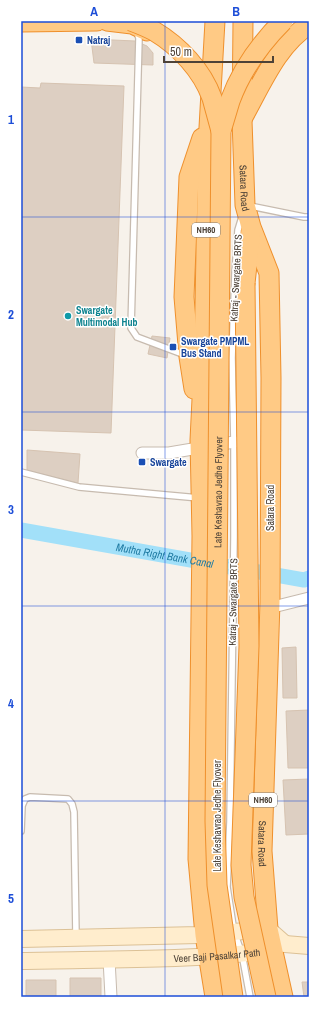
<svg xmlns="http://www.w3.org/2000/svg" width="330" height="1018" font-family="'Archivo Narrow',sans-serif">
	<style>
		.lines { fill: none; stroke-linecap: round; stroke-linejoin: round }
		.canal { stroke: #a2e0f9; stroke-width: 15 }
		.building { fill: #ddcfc2; stroke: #d6c3b1 }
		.service-casing { stroke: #c7bbaf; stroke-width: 8 }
		.minor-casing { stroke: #c7bbaf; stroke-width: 13 }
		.secondary-casing { stroke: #dcc196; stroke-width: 18 }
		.trunk-casing { stroke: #ef902c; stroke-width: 21 }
		.service { stroke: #fff; stroke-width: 5.5 }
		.minor { stroke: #fff; stroke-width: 11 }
		.secondary { stroke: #ffedcd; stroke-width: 16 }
		.trunk { stroke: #ffca85; stroke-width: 19 }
		.trunk-bridge-casing { stroke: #ef902c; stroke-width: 21; stroke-linecap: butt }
		.trunk-bridge { stroke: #ffca85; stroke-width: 19 }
		.grid { fill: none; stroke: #1d4ed8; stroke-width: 1; stroke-opacity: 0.55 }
		.transit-dot { fill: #1a4fb4; stroke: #fff; stroke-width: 1.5 }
		.culture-dot { fill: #0f9aa8; stroke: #fff; stroke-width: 1.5 }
		.labels { text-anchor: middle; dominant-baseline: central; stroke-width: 3; stroke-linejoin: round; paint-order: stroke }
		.shield { fill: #fff; stroke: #827b73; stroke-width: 1 }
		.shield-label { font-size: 9px; font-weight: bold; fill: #4d4237 }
		.transit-label { font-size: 10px; font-weight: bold; fill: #164399; stroke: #fff; text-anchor: start }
		.street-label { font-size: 10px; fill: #4d4237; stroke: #fff }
		.culture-label { font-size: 10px; font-weight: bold; fill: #0d838f; stroke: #fff; text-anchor: start }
		.water-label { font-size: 11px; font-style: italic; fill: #1f7ba3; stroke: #fff }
		.neatline { fill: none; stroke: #1d4ed8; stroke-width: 1.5 }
		.grid-label { font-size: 13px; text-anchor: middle; font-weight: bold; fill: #1d4ed8 }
	</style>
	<rect width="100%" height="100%" fill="#f7f2eb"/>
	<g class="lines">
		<path class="canal" id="s1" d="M 21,530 L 304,580 L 309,578"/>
	</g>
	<path class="building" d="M 91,39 L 135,41 L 147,46 L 153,53 L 153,65 L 94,63 Z
		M 41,83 L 124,86 L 111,433 L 21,430 L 21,87 L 40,88 Z
		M 152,336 L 170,338 L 167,358 L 148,354 Z
		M 27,450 L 80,454 L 78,483 L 27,470 Z
		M 296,647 L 297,698 L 283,698 L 282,648 Z
		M 309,710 L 309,768 L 288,768 L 286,711 Z
		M 309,779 L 309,834 L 286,835 L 283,780 Z
		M 70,978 L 101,978 L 101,997 L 70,997 Z
		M 26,980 L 56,980 L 56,997 L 26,997 Z
		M 302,982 L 309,982 L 309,997 L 304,997 Z"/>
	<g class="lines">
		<g class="service-casing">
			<path id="service" d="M 136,31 L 139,38 L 131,328 L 137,337 L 185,355
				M 250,206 L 304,217 L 309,217
				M 242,217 L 238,230 L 235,273 L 232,358 L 234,442 L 234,537 L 230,822 L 227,887 L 234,932 L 242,954 L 250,997
				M 21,472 L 79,487 L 199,498
				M 21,831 L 22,806 L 25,799 L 30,797 L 68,799 L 72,804 L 74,812 L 76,936"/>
		</g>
		<g class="minor-casing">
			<path id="minor" d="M 142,453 L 169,453 L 234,442
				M 269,608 L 309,598
				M 109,959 L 111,997"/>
		</g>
		<g class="secondary-casing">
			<g id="secondary">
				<path d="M 21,939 L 199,935 L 268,929 L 285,944"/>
				<path d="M 285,944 L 309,946"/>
				<path id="s2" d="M 21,961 C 103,959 186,961 267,951"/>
			</g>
		</g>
		<g class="trunk-casing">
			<g id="trunk">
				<path d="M 107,21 L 132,24 L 147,31"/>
				<path d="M 215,21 L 208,145 L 204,358 L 200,440 L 202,536 L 198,859 L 205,935 L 215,997"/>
				<path id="s3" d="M 243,21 L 242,120 L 245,205 L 251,227 L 269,273 L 271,378 L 270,602 L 262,851 L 268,929 L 283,997"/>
				<path d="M 21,22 L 97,21"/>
				<path d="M 243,117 C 260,87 278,43 309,25"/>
				<path d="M 245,283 L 251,230"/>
				<path d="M 194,389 L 189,357 L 184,297 L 189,177 L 202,138"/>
			</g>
		</g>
		<use href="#service" class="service"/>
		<use href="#minor" class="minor"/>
		<use href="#secondary" class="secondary"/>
		<use href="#trunk" class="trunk"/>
		<g class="trunk-bridge-casing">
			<g id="trunk-bridge">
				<path d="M 131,21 C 139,24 147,27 154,31 C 179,46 202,70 212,98 C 215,109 218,120 221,131"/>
				<path d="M 245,283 L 249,646 L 241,865 L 244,897 L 266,997"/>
				<path id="s4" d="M 233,997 L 217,885 L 215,821 L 221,131 C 224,121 227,111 230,101 C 241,71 261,43 283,21"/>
			</g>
		</g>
		<use href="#trunk-bridge" class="trunk-bridge"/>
	</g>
	<path class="grid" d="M 165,21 L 165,997M 21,217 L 309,217M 21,412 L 309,412M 21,606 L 309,606M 21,801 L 309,801"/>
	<g class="transit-dot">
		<rect x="75" y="36" width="8" height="8" rx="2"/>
		<rect x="169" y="343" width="8" height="8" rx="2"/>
		<rect x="138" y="458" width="8" height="8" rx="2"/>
	</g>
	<circle class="culture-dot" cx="68" cy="316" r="4"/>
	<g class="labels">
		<g class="shield">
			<rect x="192" y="223" width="28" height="14" rx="3"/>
			<rect x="249" y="793" width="28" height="14" rx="3"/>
		</g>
		<g class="shield-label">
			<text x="206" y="230">NH60</text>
			<text x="263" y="800">NH60</text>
		</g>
		<g class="transit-label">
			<text x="87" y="40">Natraj</text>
			<text x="181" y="341">Swargate PMPML<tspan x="181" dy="12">Bus Stand</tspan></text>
			<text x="150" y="462">Swargate</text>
		</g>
		<g class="street-label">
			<text stroke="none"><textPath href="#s3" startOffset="167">Satara Road</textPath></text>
			<text transform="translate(236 278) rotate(-87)">Katraj - Swargate BRTS</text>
			<text stroke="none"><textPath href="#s4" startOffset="506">Late Keshavrao Jedhe Flyover</textPath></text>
			<text transform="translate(270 508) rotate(-90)">Satara Road</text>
			<text transform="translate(233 602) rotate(-89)">Katraj - Swargate BRTS</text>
			<text transform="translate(217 816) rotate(-90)">Late Keshavrao Jedhe Flyover</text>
			<text stroke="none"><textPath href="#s3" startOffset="827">Satara Road</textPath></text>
			<text stroke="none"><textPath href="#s2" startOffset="196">Veer Baji Pasalkar Path</textPath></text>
		</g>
		<g class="culture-label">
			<text x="76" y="310">Swargate<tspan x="76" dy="12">Multimodal Hub</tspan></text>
		</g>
		<g class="water-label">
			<text stroke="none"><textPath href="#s1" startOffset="146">Mutha Right Bank Canal</textPath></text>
		</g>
	</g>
	<rect width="330" height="1018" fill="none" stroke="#ffffff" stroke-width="44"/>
	<path d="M164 56v6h109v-6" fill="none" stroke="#4d4237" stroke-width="2"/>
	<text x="170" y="56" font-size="12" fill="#4d4237" stroke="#ffffff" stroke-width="3" paint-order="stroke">50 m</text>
	<rect x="22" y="22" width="286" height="974" class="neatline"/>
	<g class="grid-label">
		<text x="94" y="16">A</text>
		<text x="236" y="16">B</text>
		<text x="11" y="124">1</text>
		<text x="11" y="319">2</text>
		<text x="11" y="514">3</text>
		<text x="11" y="708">4</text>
		<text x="11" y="903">5</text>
	</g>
</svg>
